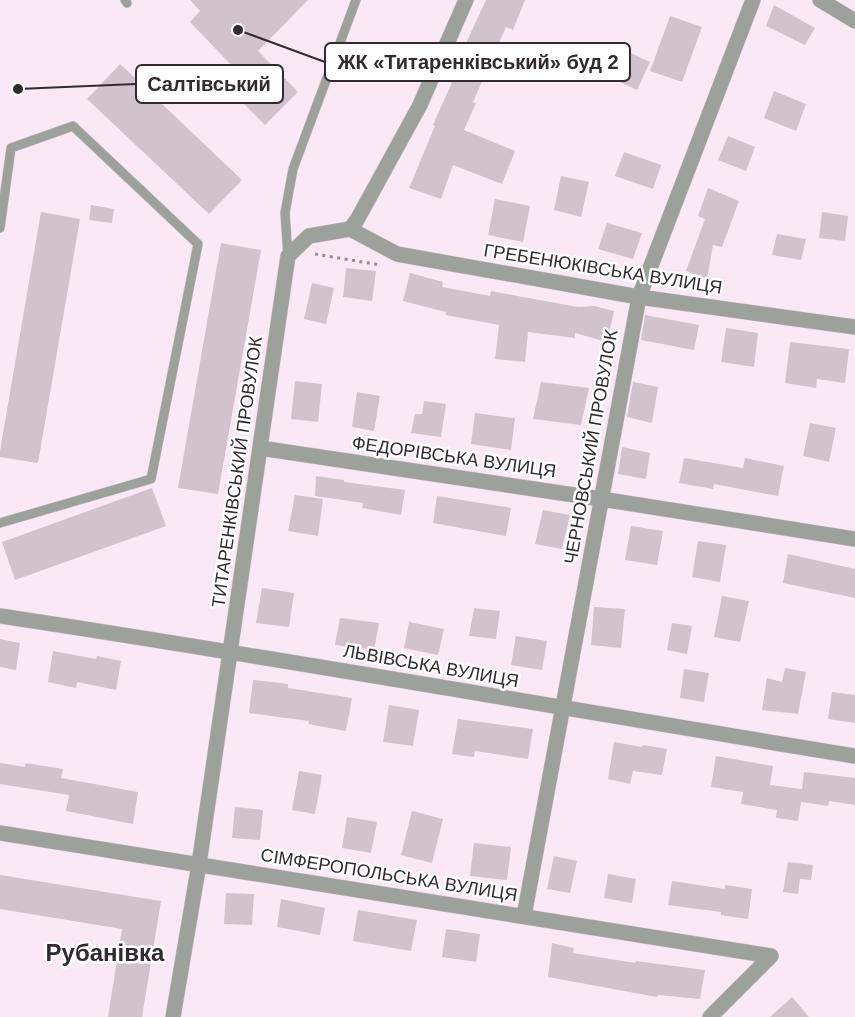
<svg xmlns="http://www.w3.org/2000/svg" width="855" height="1017" font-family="Arial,sans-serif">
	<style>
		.building { fill: #d2c2cc }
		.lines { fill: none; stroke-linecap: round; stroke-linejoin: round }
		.lane-casing { stroke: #d6c7d1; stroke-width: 10 }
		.street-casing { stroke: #d6c7d1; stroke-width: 16 }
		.path { stroke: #998d95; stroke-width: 3; stroke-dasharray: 3 4.5; stroke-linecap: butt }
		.lane { stroke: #9ca19c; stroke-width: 9 }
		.street { stroke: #9ca19c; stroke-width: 15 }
		.labels { text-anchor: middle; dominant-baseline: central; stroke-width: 5; stroke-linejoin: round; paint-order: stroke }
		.street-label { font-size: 18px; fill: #312b2f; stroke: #fff }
		.district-label { font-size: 24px; font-weight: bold; fill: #312b2f; stroke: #fff }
		.leader { fill: none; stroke: #312b2f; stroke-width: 2 }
		.callout-dot { fill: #312b2f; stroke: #fff; stroke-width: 2 }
		.callout { fill: #fff; stroke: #312b2f; stroke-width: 2 }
		.callout-label { font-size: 20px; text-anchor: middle; font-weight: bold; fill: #312b2f }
	</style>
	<rect width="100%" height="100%" fill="#fae9f4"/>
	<path class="building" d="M 190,0 L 308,0 L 258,51 L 298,92 L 265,125 L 224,84 L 237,71 L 190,22 L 200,11 Z
		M 486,0 L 525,0 L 513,30 L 506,27 L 473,102 L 476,103 L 464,130 L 515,151 L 502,184 L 453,165 L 441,199 L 409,188 L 435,126 L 433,125 L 457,71 L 454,69 Z
		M 774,5 L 815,28 L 805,45 L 766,26 Z
		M 670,16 L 702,27 L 682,82 L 650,71 Z
		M 618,47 L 650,62 L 637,90 L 605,75 Z
		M 120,64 L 242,180 L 209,214 L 87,99 Z
		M 774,91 L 806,104 L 796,131 L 764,118 Z
		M 728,136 L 755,147 L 746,171 L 718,160 Z
		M 624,152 L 661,165 L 653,189 L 615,176 Z
		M 561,176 L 589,182 L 581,217 L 554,210 Z
		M 708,188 L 739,201 L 722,247 L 713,245 L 707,279 L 686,271 L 705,219 L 698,216 Z
		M 495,199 L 530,206 L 523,242 L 488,235 Z
		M 91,205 L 114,209 L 112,223 L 89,220 Z
		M 41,212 L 80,219 L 38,463 L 0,457 L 0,451 Z
		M 822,212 L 848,216 L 845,241 L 819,238 Z
		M 607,223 L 642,233 L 633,259 L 598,249 Z
		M 777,234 L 806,239 L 801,260 L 772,255 Z
		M 221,243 L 261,250 L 218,494 L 178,488 Z
		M 346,268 L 376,271 L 372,301 L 343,297 Z
		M 410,273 L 443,282 L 442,287 L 490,296 L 491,291 L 578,307 L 594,306 L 614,311 L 607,342 L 575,333 L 575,338 L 528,332 L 525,362 L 495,359 L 499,325 L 446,315 L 446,312 L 403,301 Z
		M 312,283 L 334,288 L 326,324 L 304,319 Z
		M 645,315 L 699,325 L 694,350 L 641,340 Z
		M 726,328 L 758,333 L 754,367 L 721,362 Z
		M 790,342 L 849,349 L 845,383 L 817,379 L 816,388 L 785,383 Z
		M 295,381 L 322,384 L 318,422 L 291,419 Z
		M 541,382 L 589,388 L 581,425 L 533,419 Z
		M 633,382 L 658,387 L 652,423 L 627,417 Z
		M 357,392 L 380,396 L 374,431 L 352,427 Z
		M 424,401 L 446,404 L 441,437 L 411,433 L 415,414 L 422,414 Z
		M 475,413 L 515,418 L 511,450 L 471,444 Z
		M 810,423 L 836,428 L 829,462 L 803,456 Z
		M 622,447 L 650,453 L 646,479 L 618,474 Z
		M 684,458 L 743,468 L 745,458 L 784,466 L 778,496 L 714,484 L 713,489 L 679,483 Z
		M 316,476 L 344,480 L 344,482 L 405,490 L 401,515 L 362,508 L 363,503 L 315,496 Z
		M 152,488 L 166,526 L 15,580 L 2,542 Z
		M 295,495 L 323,499 L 318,536 L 288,531 Z
		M 437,496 L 511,508 L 506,536 L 433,523 Z
		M 543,510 L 570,515 L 562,549 L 535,544 Z
		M 631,526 L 663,531 L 657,565 L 625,560 Z
		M 698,541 L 726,545 L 720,582 L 692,577 Z
		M 788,554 L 855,569 L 855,598 L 783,583 Z
		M 262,588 L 294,593 L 289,627 L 256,623 Z
		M 722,596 L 749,601 L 740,642 L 714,637 Z
		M 594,607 L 625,609 L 621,648 L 591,645 Z
		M 474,608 L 500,611 L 496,639 L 469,636 Z
		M 340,618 L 379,623 L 374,650 L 335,645 Z
		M 409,622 L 444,629 L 438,655 L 404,648 Z
		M 672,623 L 692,626 L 687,654 L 667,650 Z
		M 516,636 L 547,641 L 542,670 L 511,665 Z
		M 0,639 L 20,643 L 16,670 L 0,667 Z
		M 53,651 L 96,659 L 97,656 L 121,661 L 116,690 L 77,682 L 76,688 L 48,682 Z
		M 785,668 L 806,672 L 798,714 L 762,710 L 767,678 L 782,682 Z
		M 684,669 L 709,673 L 704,702 L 680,698 Z
		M 253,680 L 288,684 L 288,688 L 352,698 L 346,731 L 308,724 L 309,721 L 249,713 Z
		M 832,692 L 855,695 L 855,723 L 828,719 Z
		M 389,705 L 419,710 L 413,746 L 383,742 Z
		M 458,719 L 533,729 L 528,759 L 475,751 L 474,757 L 452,754 Z
		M 614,742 L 642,747 L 643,745 L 667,749 L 662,775 L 633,771 L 630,784 L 608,779 Z
		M 716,756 L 773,766 L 770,785 L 802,789 L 804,772 L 855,778 L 855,805 L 829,801 L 828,806 L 801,802 L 798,821 L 776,818 L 777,810 L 741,804 L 743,792 L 711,787 Z
		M 0,763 L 25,767 L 26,763 L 63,769 L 61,778 L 138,792 L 133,824 L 66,811 L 69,795 L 0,784 Z
		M 299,771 L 322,775 L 315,814 L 292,810 Z
		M 235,807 L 263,810 L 260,840 L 232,838 Z
		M 412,811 L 443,819 L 432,863 L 401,855 Z
		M 347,817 L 377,822 L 371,853 L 342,848 Z
		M 474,843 L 511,847 L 507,880 L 470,876 Z
		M 554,856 L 577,861 L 570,893 L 547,889 Z
		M 788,862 L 813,865 L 811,880 L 800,879 L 798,894 L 783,892 Z
		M 608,874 L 636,879 L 632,903 L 604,898 Z
		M 0,875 L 161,901 L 142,1017 L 108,1017 L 122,929 L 0,909 Z
		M 672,881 L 725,889 L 725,885 L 752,889 L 748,919 L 721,915 L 721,912 L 668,905 Z
		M 226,893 L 254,894 L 252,925 L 224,924 Z
		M 281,899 L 325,908 L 320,935 L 277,927 Z
		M 358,910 L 417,920 L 411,951 L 353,941 Z
		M 446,929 L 480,934 L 476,962 L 442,957 Z
		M 552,943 L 574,948 L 573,953 L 635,963 L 636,961 L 705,970 L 700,999 L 658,995 L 657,997 L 548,977 Z
		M 792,997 L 809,1017 L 770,1017 Z"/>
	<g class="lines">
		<g class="lane-casing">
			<path id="lane" d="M 125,0 L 127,3
				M 0,228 L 11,148 L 73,126 L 198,244 L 151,479 L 0,523
				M 288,256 L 285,213 L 293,169 L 356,0"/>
		</g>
		<g class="street-casing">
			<path id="street" d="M 820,0 L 855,21
				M 350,229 L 397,254 L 639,297 L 855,327
				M 260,448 L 601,499 L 855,539
				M 0,616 C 286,659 570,710 855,756
				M 0,833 L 771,956
				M 524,916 L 639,297 L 753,0
				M 173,1017 L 199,864 L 288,256 L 309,236 L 350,229 L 357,220 L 420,105 L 466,0
				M 710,1017 L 771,956"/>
		</g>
		<path class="path" d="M 315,254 L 380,265"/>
		<use href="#lane" class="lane"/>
		<use href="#street" class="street"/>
	</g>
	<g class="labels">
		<g class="street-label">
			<text transform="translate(603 269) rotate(9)">ГРЕБЕНЮКІВСЬКА ВУЛИЦЯ</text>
			<text transform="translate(591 447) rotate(-80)">ЧЕРНОВСЬКИЙ ПРОВУЛОК</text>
			<text transform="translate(454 457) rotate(8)">ФЕДОРІВСЬКА ВУЛИЦЯ</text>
			<text transform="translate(237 472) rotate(-82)">ТИТАРЕНКІВСЬКИЙ ПРОВУЛОК</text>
			<text transform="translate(431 666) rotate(10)">ЛЬВІВСЬКА ВУЛИЦЯ</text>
			<text transform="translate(389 875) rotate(9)">СІМФЕРОПОЛЬСЬКА ВУЛИЦЯ</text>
		</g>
		<g class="district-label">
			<text x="105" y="952">Рубанівка</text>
		</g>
	</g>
	<path class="leader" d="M238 30L325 62M18 89L136 84"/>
	<g class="callout-dot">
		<circle cx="238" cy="30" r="6"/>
		<circle cx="18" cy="89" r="6"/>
	</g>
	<g class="callout">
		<rect x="325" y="43" width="305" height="38" rx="6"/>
		<rect x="136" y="65" width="147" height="38" rx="6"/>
	</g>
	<g class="callout-label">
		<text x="478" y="69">ЖК «Титаренківський» буд 2</text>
		<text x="209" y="91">Салтівський</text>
	</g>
</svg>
